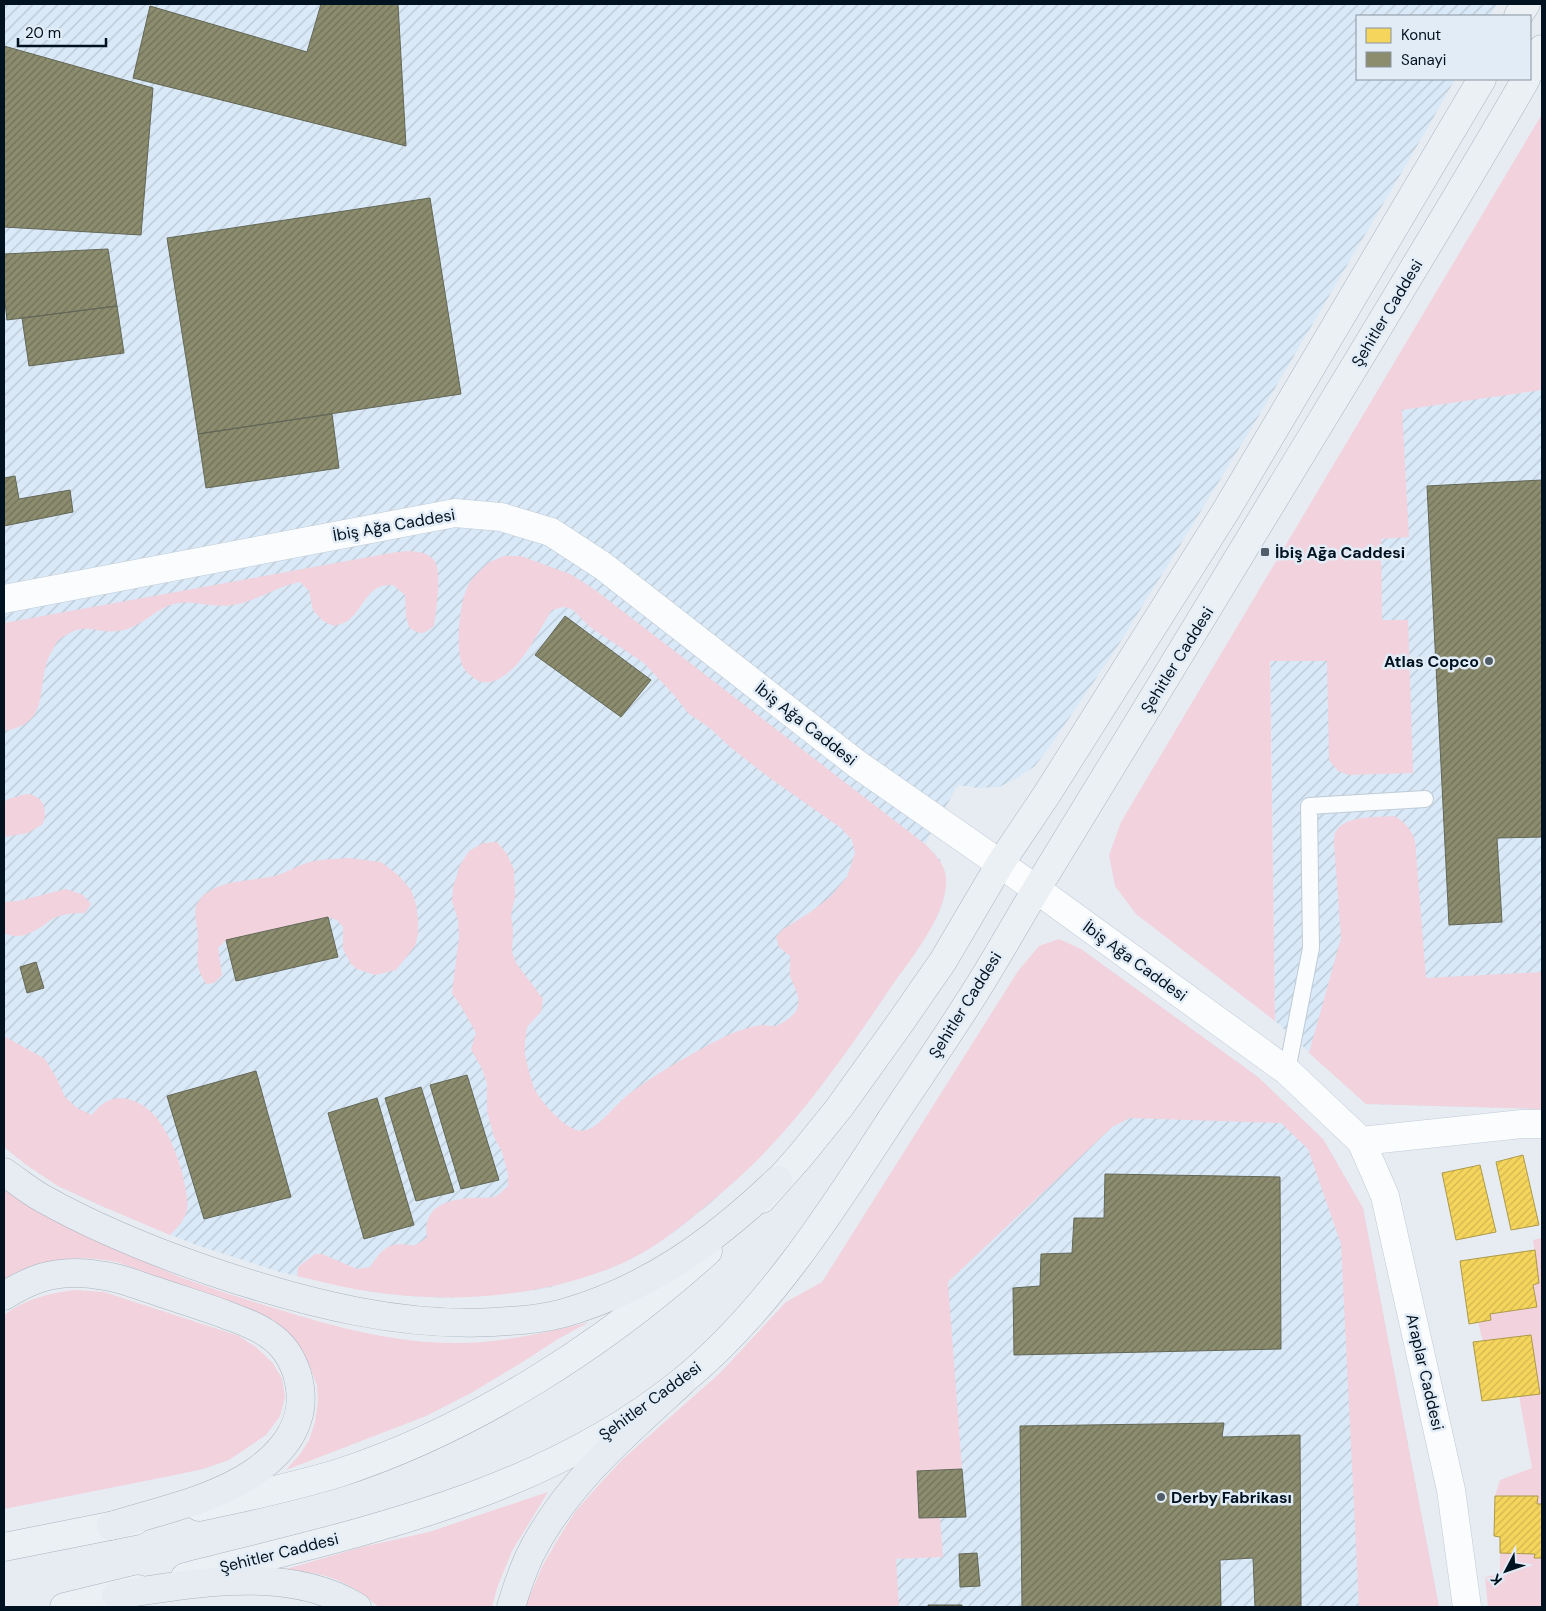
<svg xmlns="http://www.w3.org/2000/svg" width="1546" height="1611" font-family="'DM Sans',sans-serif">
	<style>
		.industrial { fill: url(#industrial-furrows) }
		.grass { fill: #f2d2dc }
		.homes { fill: url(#homes-hatch); stroke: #ac9a4a }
		.industry { fill: url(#industry-hatch); stroke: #626757 }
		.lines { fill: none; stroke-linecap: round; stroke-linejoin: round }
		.service-casing { stroke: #bfcbd7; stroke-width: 18 }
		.minor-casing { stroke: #bfcbd7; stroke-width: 29 }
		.tertiary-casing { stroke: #bfcbd7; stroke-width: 29 }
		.primary-casing { stroke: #a9b4be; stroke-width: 29 }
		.trunk-casing { stroke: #a9b4be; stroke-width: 29 }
		.service { stroke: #fbfcfd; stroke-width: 16 }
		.minor { stroke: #fbfcfd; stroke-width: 28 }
		.tertiary { stroke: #fbfcfd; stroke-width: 28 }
		.primary { stroke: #ebf0f5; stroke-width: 28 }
		.trunk { stroke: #e6ecf2; stroke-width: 28 }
		.poi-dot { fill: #515e6a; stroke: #e2ecf6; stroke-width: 2 }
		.labels { text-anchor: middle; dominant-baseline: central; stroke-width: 5; stroke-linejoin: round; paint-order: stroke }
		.street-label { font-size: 16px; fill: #001120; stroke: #e2ecf6 }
		.poi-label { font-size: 16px; font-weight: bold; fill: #001120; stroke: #e2ecf6; text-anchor: start }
	</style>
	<defs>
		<pattern id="industrial-furrows" width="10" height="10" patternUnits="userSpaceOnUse" patternTransform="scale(1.25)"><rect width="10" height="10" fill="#dae9f7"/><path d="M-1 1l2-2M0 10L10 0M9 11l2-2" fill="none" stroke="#b9c7d3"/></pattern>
		<pattern id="homes-hatch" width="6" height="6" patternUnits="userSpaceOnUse" patternTransform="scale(1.25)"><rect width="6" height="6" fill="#f6d55c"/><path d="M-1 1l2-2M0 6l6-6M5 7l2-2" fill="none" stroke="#d1b650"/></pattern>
		<pattern id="industry-hatch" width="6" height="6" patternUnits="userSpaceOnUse" patternTransform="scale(1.25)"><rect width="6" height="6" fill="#8c8c6e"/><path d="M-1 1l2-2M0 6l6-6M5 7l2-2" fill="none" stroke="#70715a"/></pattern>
	</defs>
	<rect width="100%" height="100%" fill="#e7ecf2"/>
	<path class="industrial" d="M 4,4 L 1497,4 L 1490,16 L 1357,16 L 1357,79 L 1455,79 L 1430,124 L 1257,419 L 1179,547 L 1114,652 L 1051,745 L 1035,766 L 1017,778 L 999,787 L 977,788 L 958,785 L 925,844 L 940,859 L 946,876 L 944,897 L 937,918 L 869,1019 L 832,1071 L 798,1114 L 769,1148 L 716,1198 L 678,1230 L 639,1255 L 609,1269 L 545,1289 L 481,1296 L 444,1298 L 410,1296 L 366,1291 L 280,1272 L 196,1245 L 104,1207 L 58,1186 L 25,1164 L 4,1147 Z
		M 1542,390 L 1542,1109 L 1366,1104 L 1275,1021 L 1270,629 L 1371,413 Z
		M 1081,949 L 1258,1077 L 1323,1139 L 1363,1208 L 1439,1607 L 612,1607 Z"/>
	<path class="grass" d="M 1542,114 L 1542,390 L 1402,410 L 1409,537 L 1381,539 L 1382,620 L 1408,620 L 1413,773 L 1349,775 L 1338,771 L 1329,760 L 1327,661 L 1270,661 L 1275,1021 L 1136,914 L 1115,886 L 1109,855 L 1121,822 Z
		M 410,551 C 419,552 426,552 433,559 C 443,568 436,612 434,626 C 423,634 421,636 409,627 L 406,616 L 405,595 L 393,585 C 368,583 365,606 349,620 C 345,623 339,624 334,626 L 323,621 L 313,610 L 309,591 L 300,582 C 277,586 256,602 232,605 C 211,609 189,597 168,606 C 151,613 138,629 118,631 C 93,634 86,620 60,639 C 56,642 54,647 52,651 C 33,683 55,723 4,731 L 4,623 L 397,552 Z
		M 504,556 L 521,556 L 570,574 L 594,589 L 925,844 C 935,854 944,863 946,877 C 949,913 911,959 891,987 C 854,1042 813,1102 767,1150 C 749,1169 729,1187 708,1204 C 678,1230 646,1255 608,1269 C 534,1298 445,1304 367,1291 C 344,1288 320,1281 297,1276 L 298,1267 L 315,1254 L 322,1254 L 357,1269 L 370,1267 C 378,1255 385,1244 401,1244 C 407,1244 411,1247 417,1244 C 420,1243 424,1239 427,1237 C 422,1207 447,1199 472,1198 C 479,1197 490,1199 496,1196 C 500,1194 504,1189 508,1186 L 508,1174 L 502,1152 L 494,1137 L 487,1111 L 487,1084 L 483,1071 L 471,1049 L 476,1033 L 462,1008 L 452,993 L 459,937 L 458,920 L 452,901 L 453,887 L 460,865 L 469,851 L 483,843 L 497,842 L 507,854 L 514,870 L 515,897 L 511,915 L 513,931 L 512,952 L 516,963 L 543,999 L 541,1012 L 527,1027 C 526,1036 524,1045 525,1054 C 526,1061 532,1084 535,1090 C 542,1103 570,1136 586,1130 C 602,1125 615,1104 629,1094 C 657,1073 689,1055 720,1039 C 733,1032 748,1027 763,1025 C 768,1025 774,1027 778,1025 C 783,1023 793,1016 796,1011 C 803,998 793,986 790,975 C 789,969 791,963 790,956 L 779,947 L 776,937 L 782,930 L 812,911 L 830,897 L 847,877 L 855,853 L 852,840 L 841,828 L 767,776 L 730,747 L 711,729 L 688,713 L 674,695 L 644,663 L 590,627 L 572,609 L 563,607 L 552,610 C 538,631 526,660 505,675 C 496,682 483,686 474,678 C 470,675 465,671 463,667 C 455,650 459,601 469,584 C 471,579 485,565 490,562 C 494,560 499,558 504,556 Z
		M 26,794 C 43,795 48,809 43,824 L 28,833 L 4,837 L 4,802 L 8,799 Z
		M 1394,816 C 1405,822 1411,829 1415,841 L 1426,978 L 1542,972 L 1542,1109 L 1366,1104 L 1309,1053 L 1341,938 L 1334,843 C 1334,839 1334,834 1336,831 C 1348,814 1376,818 1394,816 Z
		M 348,858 L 381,862 L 398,875 L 411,890 L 416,904 L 418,919 L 418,934 L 415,946 L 396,970 L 375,975 L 357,969 L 351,964 L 343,949 L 343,927 L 337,920 L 328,917 L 226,940 L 218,948 L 222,975 L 214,983 L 206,984 C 193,963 199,959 198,937 C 198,923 190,909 202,897 C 222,878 254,882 278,875 C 289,871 299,865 310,862 C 322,859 336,859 348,858 Z
		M 66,889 L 83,895 L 91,904 L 85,913 C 74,913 63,914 54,918 C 50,920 47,923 44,925 C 31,934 18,940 4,933 L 4,902 L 18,901 Z
		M 1059,939 L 1081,949 L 1258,1077 L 1323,1139 L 1363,1208 L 1439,1607 L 1359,1607 L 1341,1244 L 1308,1149 L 1281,1123 L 1130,1118 L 1112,1127 L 948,1282 L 962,1469 L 917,1472 L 919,1518 L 940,1517 L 943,1557 L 896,1559 L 899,1607 L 525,1607 L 543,1565 L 558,1539 L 575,1512 L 596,1488 L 623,1459 L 720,1373 L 786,1302 L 822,1282 L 1018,971 L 1039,946 Z
		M 4,1036 L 45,1059 L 57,1079 L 65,1097 L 77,1108 L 92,1115 C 101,1103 111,1096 127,1099 C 159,1105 174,1145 182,1172 C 184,1182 189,1200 187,1210 C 184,1221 178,1227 170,1235 L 104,1207 L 58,1186 L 25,1164 L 4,1147 Z
		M 4,1189 C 28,1206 54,1218 80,1231 C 113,1247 146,1263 180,1277 C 212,1289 244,1299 277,1309 C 335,1327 394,1343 455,1343 C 501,1343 545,1333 589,1322 L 558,1339 L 521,1363 L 471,1393 L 426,1416 L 286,1470 L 301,1453 L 309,1440 L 315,1422 L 318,1402 L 317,1385 L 310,1367 L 300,1349 L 246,1308 L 117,1262 C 78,1254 39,1258 4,1279 Z
		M 1542,1238 L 1542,1607 L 1488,1607 L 1485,1577 L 1500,1574 L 1500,1537 L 1494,1536 L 1495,1496 L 1500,1480 L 1532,1468 L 1519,1396 L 1540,1393 L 1531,1335 L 1483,1341 L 1478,1323 L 1490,1320 L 1490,1314 L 1536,1307 L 1533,1285 L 1539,1283 L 1533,1240 Z
		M 75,1290 L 104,1292 L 239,1336 L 257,1348 L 273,1363 L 282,1379 L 285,1397 L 280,1416 L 266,1435 L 229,1460 L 203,1469 L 175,1475 L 4,1509 L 4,1315 C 25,1299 49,1293 75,1290 Z
		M 548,1492 L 512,1551 L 497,1588 L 492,1607 L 379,1607 C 347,1580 328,1574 286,1569 L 362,1547 L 429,1532 Z"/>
	<path class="homes" d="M 1523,1155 L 1539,1225 L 1511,1230 L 1496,1162 Z
		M 1480,1165 L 1496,1232 L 1456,1240 L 1442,1173 Z
		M 1535,1250 L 1539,1283 L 1533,1285 L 1537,1307 L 1490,1314 L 1491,1320 L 1469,1324 L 1460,1261 Z
		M 1531,1335 L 1540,1394 L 1482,1401 L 1473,1342 Z
		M 1495,1496 L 1538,1496 L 1537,1504 L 1542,1504 L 1542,1558 L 1534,1558 L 1535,1554 L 1500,1553 L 1500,1537 L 1494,1536 Z"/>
	<path class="industry" d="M 321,4 L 398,4 L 406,146 L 133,78 L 150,6 L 307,52 Z
		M 4,46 L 153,88 L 141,235 L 4,227 Z
		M 430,198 L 461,394 L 198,434 L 167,238 Z
		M 108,249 L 117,306 L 7,320 L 4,293 L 4,254 Z
		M 117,306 L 124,353 L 29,366 L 22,318 Z
		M 332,414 L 339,468 L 206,488 L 198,434 Z
		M 15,476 L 19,499 L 70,490 L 73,512 L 4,526 L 4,478 Z
		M 1542,480 L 1542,837 L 1497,838 L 1502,922 L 1449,925 L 1427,486 Z
		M 565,616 L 651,680 L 621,717 L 535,655 Z
		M 328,917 L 338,957 L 236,981 L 226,940 Z
		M 36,962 L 44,988 L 27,993 L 20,967 Z
		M 256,1071 L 291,1197 L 204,1219 L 167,1096 Z
		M 467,1075 L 499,1180 L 461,1189 L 430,1085 Z
		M 421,1087 L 454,1192 L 416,1201 L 385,1098 Z
		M 377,1098 L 414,1225 L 364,1239 L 328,1113 Z
		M 1105,1174 L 1280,1177 L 1281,1349 L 1014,1355 L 1013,1288 L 1040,1286 L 1041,1254 L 1072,1253 L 1074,1218 L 1104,1218 Z
		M 1224,1423 L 1222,1437 L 1300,1435 L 1301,1607 L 1255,1607 L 1253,1558 L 1220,1560 L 1221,1607 L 1022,1607 L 1020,1426 Z
		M 962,1469 L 966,1517 L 919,1518 L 917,1471 Z
		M 977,1553 L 980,1586 L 960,1587 L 959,1554 Z
		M 928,1605 L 962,1605 L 962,1607 L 928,1607 Z"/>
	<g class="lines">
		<g class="service-casing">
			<path id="service" d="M 1287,1071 L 1311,948 L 1309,806 L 1425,799"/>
		</g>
		<g class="minor-casing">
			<path id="minor" d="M 1361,1141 L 1385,1196 L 1451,1490 L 1467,1607"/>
		</g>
		<g class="tertiary-casing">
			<path id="tertiary" d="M 4,599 L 455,513 L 501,517 L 551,532 L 603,566 L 857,764 L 1036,889 L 1287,1071 L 1361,1141 L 1522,1124 L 1542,1124"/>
		</g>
		<g class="primary-casing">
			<path id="primary" d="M 1518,16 L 1526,4
				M 1530,71 L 1542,49
				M 762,1199 L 801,1155 L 839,1108 L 900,1023 L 943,961 L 1000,864 L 1047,794 L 1227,509 L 1482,79
				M 199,1507 C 246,1497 293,1487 339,1473 C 473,1429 604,1345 708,1251
				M 4,1547 L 135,1521
				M 185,1577 C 357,1533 538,1497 680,1383 C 765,1315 831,1212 890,1121 C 919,1077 949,1034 977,989 C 1001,951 1023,910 1047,872 C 1151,701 1256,531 1359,359 C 1415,266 1472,173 1526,79
				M 64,1607 L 138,1589"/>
		</g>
		<g class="trunk-casing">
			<path id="trunk" d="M 4,1172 C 16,1180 29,1191 42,1198 C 95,1228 152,1251 210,1271 C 305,1303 408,1330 509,1321 C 527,1320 546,1318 564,1313 C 650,1288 714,1241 778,1180
				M 4,1296 C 21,1285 39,1276 60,1274 C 74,1272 90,1273 105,1276 C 122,1278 139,1286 156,1291 C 179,1299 202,1306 224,1314 C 239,1320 256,1325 269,1335 C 283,1344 292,1358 297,1374 C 310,1417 288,1449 253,1473 C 211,1501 158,1511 111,1526
				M 116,1595 C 192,1584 287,1564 357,1607
				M 511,1607 C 516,1590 522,1573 529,1557 C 563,1487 625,1434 681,1383"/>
		</g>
		<use href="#service" class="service"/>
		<use href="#minor" class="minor"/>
		<use href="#tertiary" class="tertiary"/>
		<use href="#primary" class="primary"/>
		<use href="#trunk" class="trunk"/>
	</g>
	<g class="poi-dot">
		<rect x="1260" y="547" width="10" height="10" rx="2.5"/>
		<circle cx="1489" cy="661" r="5"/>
		<circle cx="1161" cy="1497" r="5"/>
	</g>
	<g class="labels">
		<g class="street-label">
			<text transform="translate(1387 313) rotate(-59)">Şehitler Caddesi</text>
			<text transform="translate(394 525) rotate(-10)">İbiş Ağa Caddesi</text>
			<text transform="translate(1177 660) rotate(-58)">Şehitler Caddesi</text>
			<text transform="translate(806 724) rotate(38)">İbiş Ağa Caddesi</text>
			<text transform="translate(1135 961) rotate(36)">İbiş Ağa Caddesi</text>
			<text transform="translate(965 1005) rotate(-58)">Şehitler Caddesi</text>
			<text transform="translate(1425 1372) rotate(77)">Araplar Caddesi</text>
			<text transform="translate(650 1401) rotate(-36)">Şehitler Caddesi</text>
			<text transform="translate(279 1553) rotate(-14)">Şehitler Caddesi</text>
		</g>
		<g class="poi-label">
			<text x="1275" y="552">İbiş Ağa Caddesi</text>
			<text x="1479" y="661" text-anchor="end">Atlas Copco</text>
			<text x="1171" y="1497">Derby Fabrikası</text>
		</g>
	</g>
	<rect width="1546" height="1611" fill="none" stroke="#001120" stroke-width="10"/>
	<rect x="1356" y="15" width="175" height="65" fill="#e2ecf6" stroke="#8894a0"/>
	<rect x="1366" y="28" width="25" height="15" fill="#f6d55c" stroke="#8894a0"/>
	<text x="1401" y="40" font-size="15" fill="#001120">Konut</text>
	<rect x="1366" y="52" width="25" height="15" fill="#8c8c6e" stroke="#8894a0"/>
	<text x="1401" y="65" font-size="15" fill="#001120">Sanayi</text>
	<g transform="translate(1506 1571) rotate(229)" stroke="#e2ecf6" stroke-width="4" paint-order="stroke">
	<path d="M0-4L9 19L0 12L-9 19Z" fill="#001120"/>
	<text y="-8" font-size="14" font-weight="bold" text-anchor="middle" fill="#001120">K</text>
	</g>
	<path d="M18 38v8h88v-8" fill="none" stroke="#001120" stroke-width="2.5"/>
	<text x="25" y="38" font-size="15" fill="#001120" stroke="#e2ecf6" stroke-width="4" paint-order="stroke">20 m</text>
</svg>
